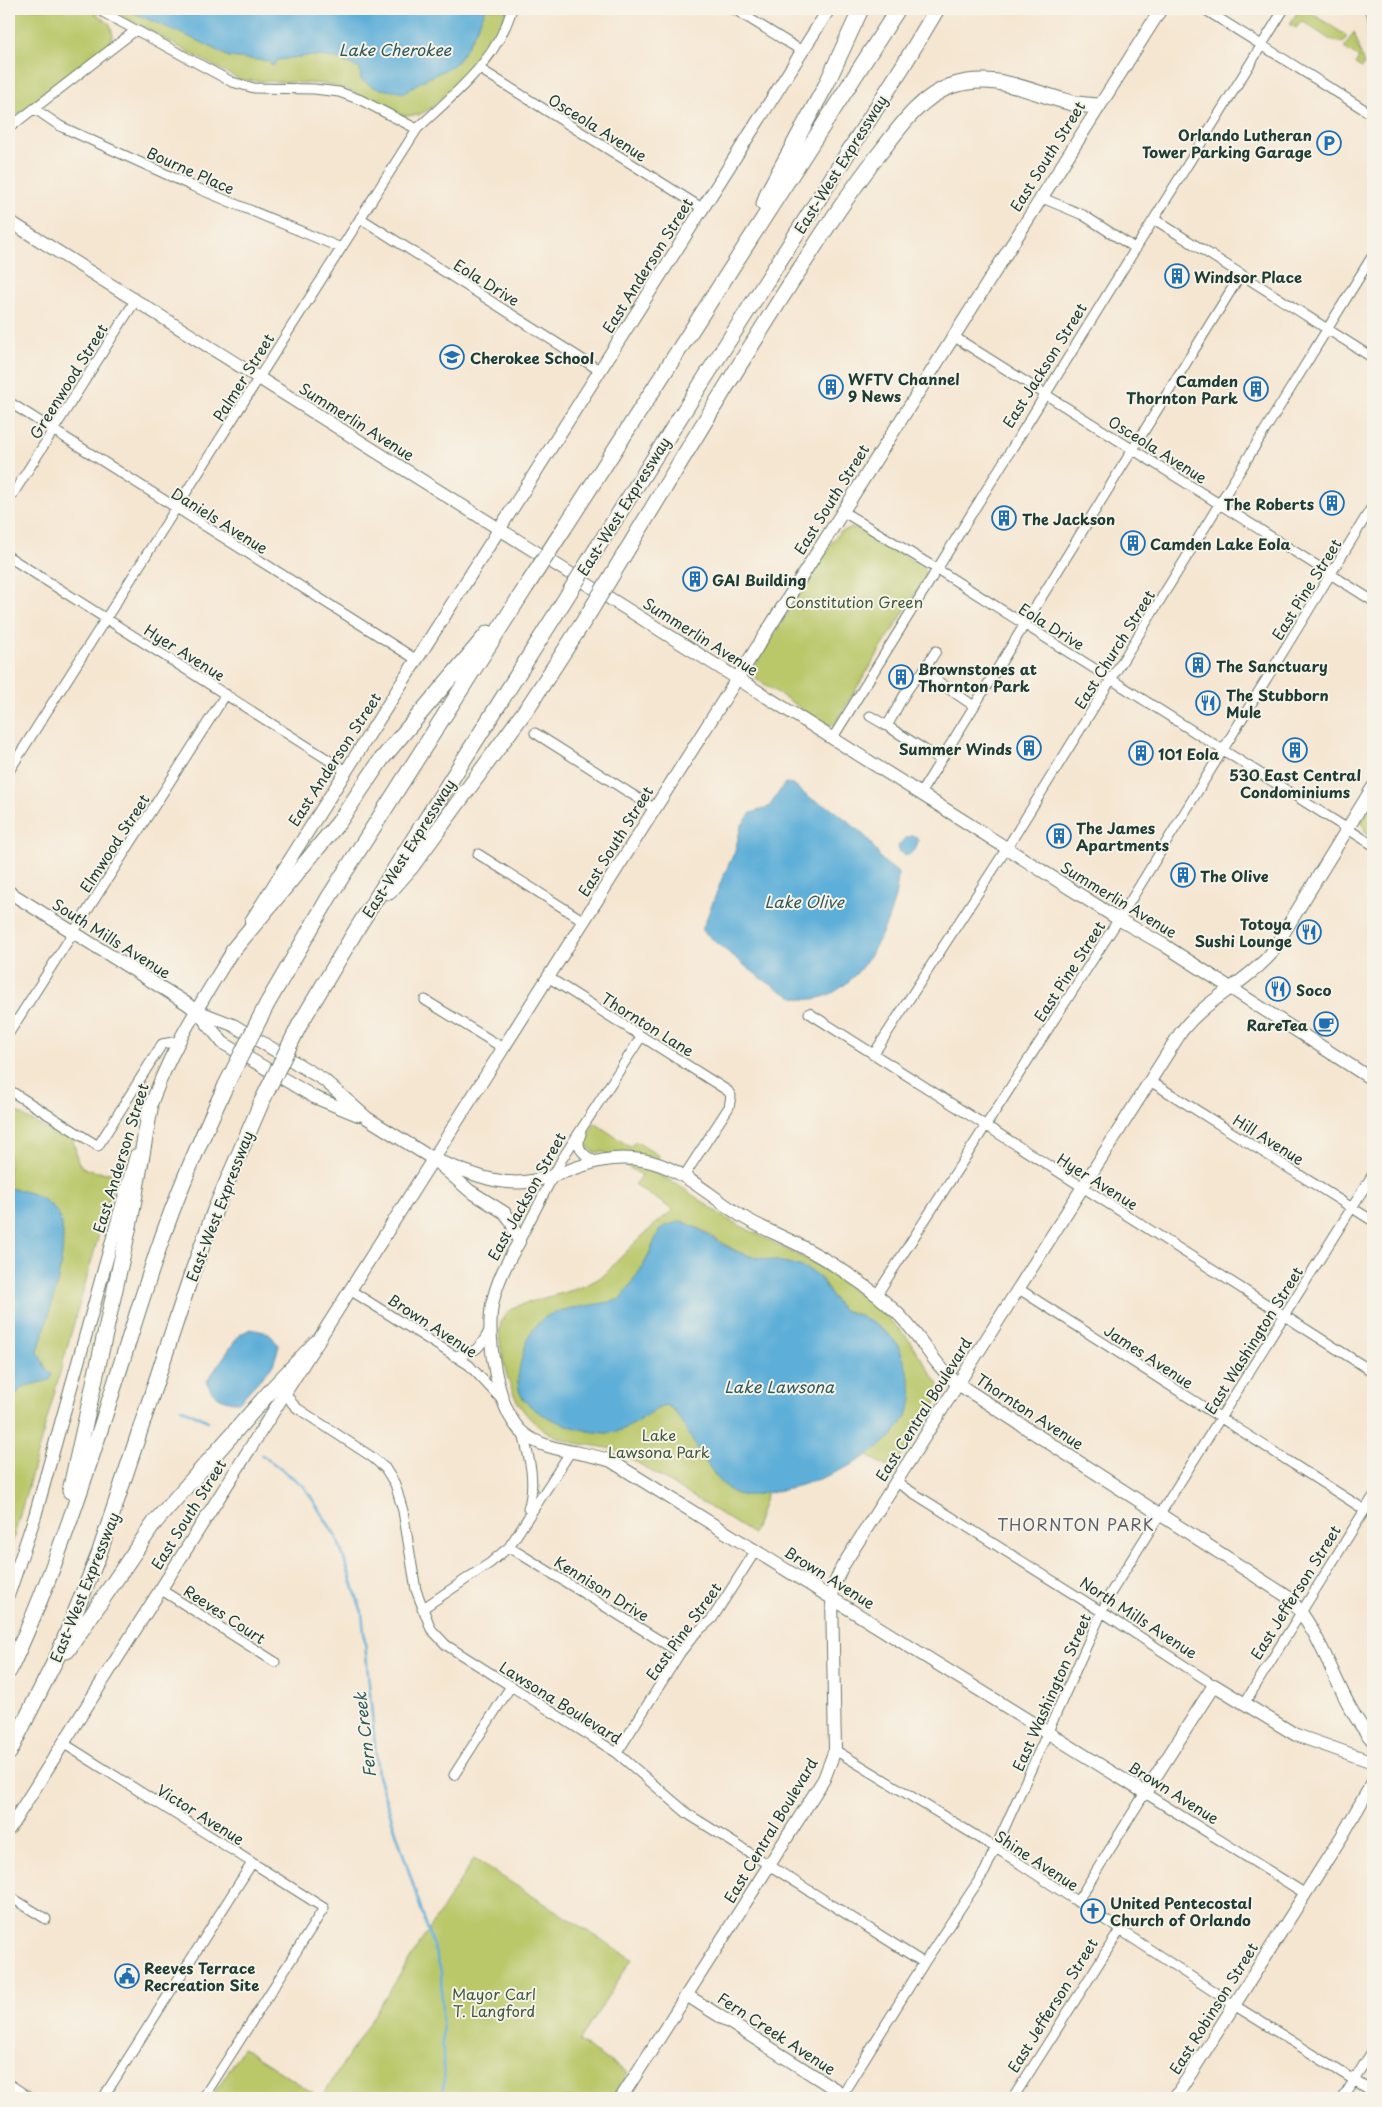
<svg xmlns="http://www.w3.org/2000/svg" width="1382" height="2107" font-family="'Playpen Sans',sans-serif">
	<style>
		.green { fill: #bac86a; stroke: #6c824f }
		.water { fill: #5daed8; stroke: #3e7686 }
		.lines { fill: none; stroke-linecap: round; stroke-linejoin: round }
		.stream { stroke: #5daed8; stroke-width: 2.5 }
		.street-casing { stroke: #6a786b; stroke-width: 11 }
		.secondary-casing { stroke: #6a786b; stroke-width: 14 }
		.highway-casing { stroke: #6a786b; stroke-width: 17 }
		.street { stroke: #fff; stroke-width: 9 }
		.secondary { stroke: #fff; stroke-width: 12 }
		.highway { stroke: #fff; stroke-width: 15 }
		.highway-bridge-casing { stroke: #6a786b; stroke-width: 17; stroke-linecap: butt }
		.highway-bridge { stroke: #fff; stroke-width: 15 }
		.labels { text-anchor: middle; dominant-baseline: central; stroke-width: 4; stroke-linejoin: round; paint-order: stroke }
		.street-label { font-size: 15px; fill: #1f3d34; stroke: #f7f3e8 }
		.poi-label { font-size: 15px; font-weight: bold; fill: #1f3d34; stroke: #f7f3e8; text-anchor: start }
		.park-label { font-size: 15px; fill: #3e593f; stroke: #f7f3e8 }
		.water-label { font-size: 16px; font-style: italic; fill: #2e595d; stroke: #f7f3e8 }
		.neighbourhood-label { font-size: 16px; letter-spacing: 1px; fill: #5d616c; stroke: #f7f3e8 }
	</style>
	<rect width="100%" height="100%" fill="#f7f3e8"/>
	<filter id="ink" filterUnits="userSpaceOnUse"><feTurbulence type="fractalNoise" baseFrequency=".02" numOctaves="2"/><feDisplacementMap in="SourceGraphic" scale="10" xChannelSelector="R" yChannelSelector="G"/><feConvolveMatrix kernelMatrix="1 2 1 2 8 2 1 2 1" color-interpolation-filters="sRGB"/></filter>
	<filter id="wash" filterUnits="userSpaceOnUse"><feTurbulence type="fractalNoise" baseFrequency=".0096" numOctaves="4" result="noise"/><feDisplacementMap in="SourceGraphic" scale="20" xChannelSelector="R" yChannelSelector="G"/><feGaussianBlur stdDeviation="1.12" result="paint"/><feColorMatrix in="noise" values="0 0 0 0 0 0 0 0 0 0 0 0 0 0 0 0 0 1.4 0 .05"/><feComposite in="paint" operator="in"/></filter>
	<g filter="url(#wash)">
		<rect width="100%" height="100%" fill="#f5e6d1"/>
		<path class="green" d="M 9,9 L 88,9 L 110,24 L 113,35 L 109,44 L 9,121 Z
			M 109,9 L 131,9 L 136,14 L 201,42 L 229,57 L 269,61 L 271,65 L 274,65 L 277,60 L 315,55 L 329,56 L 345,61 L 360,69 L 414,85 L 454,65 L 469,43 L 486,9 L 507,9 L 500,33 L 486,53 L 474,67 L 431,108 L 419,115 L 404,116 L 351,91 L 327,84 L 240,80 Z
			M 1299,9 L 1309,9 L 1308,11 L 1347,36 L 1343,43 L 1329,39 L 1302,21 L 1296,28 L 1290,24 Z
			M 1369,9 L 1373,9 L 1373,49 L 1365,14 Z
			M 1354,32 L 1364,65 L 1362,68 L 1355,64 L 1359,58 L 1344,48 Z
			M 852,528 L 859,529 L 924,568 L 926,576 L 837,720 L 834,724 L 824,726 L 795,704 L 756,679 L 753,668 L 834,539 L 840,532 Z
			M 1373,798 L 1373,838 L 1366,833 L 1361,820 Z
			M 9,1107 L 60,1138 L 64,1131 C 82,1143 70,1158 84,1168 C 93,1173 106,1172 116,1174 L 9,1554 Z
			M 595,1123 L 630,1147 L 635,1141 L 659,1156 L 652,1172 L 674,1182 L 727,1219 L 821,1267 L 844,1283 L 884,1314 L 907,1337 L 943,1391 L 892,1470 L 867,1455 L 895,1434 L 904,1365 L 898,1345 L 891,1337 L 859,1315 L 843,1310 L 832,1297 L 822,1279 L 797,1265 L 761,1260 L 738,1252 L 699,1228 L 659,1231 C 653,1245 633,1292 621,1299 C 617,1302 608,1303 603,1305 L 657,1409 L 666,1405 L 674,1410 L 716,1477 L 754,1494 L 767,1492 L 753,1534 L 620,1452 C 603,1445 585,1446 568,1441 C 524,1427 509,1395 502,1353 C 499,1338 496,1322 509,1311 C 519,1303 533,1302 544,1298 C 564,1293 584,1288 601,1277 C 609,1272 615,1262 622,1256 C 638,1239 655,1224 673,1210 L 635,1185 L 641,1175 L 604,1152 L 594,1152 L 583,1142 Z
			M 474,1859 L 632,1959 L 579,2042 L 628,2073 L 612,2098 L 211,2098 L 243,2048 L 321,2098 Z"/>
		<path class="water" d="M 131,9 L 486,9 C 480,22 464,58 452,66 C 436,75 418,81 405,93 L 375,88 L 361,80 L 360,69 C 327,52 313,55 277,60 L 273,66 L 269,61 L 229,57 L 201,42 L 136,14 Z
			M 785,783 L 793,784 L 809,798 L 831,808 L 849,822 L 868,839 L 882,860 L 898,873 C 898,917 854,1011 798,998 C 773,992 723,948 702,930 L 722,879 L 735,851 L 741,826 L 751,813 L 769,807 Z
			M 911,836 L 916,837 L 918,841 L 916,848 L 909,855 L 906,855 L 899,851 L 898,846 L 905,838 Z
			M 9,1188 C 26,1190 49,1198 58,1214 C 74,1244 47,1320 38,1352 L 47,1370 L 52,1374 L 50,1380 L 22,1387 L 15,1396 L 9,1396 Z
			M 682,1221 C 702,1229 719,1244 738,1252 C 762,1262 789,1259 811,1271 C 826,1280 829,1298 842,1309 C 847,1312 854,1313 860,1316 C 872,1322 891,1333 898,1346 C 903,1354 914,1391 912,1400 C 902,1452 817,1485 770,1492 C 760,1494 746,1497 736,1494 C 716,1487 687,1430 674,1410 L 666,1405 C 647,1412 629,1432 608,1433 C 585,1434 526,1416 519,1390 C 516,1377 520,1366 523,1353 C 527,1339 534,1324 547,1316 C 562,1307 602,1305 621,1299 L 645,1263 L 659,1231 L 665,1226 Z
			M 251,1329 L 269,1333 L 279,1346 L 273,1365 L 239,1402 C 225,1403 210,1395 207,1381 L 240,1334 Z"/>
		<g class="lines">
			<path class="stream" d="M 181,1408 L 208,1421
				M 262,1455 L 304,1486 L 337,1538 L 362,1612 L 378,1776 L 441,1971 L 444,2098"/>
		</g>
	</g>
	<g filter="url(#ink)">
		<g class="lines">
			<g class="street-casing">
				<path id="street" d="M 97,9 L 232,82 L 254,88 L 314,89 L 339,92 L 361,100 L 417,129
					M 734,9 L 802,51
					M 1204,9 L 1373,115
					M 480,69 L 702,208
					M 35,109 L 60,126 L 192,186 L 341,248
					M 9,128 L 136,30
					M 1040,197 L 1083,215 L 1136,249
					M 360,218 L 599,370
					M 1154,219 L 1373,358
					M 953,336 L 1373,601
					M 9,402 L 417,660
					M 9,500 L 135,301
					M 842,511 L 937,569 L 1373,845
					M 9,557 L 346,771
					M 922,673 L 936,651
					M 870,716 L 887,726
					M 535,733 L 655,809
					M 832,739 L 1284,9
					M 941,760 L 887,726 C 896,711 909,682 922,673 L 933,678 L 974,706
					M 9,771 L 417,129 C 456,92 496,62 512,9
					M 920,794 L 1241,274
					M 478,854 L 584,921
					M 548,977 L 728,1091 L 731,1096 L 729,1107 L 684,1176
					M 425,1000 L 503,1048
					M 809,1013 L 1373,1372
					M 9,1033 L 226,694
					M 873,1055 L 1007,848 L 1373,255
					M 1150,1081 L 1373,1221
					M 9,1090 L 98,1146 L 162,1044 L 179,1041
					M 581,1134 C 575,1148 583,1155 595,1161
					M 519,1242 L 562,1159 L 641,1037
					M 1019,1289 L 1365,1510
					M 350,1290 L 469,1365 L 500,1398
					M 876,1296 L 1126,908 L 1373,505
					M 453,1356 C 476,1353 480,1349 490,1329
					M 285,1391 L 292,1403 L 297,1408 L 372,1457 L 385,1468 L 395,1484 L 403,1511 L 416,1590 L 431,1629 L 446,1645 L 617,1753 L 688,1814 L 924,1963
					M 523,1434 C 530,1460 536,1483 528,1509
					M 896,1482 L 1102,1612 L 1214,1685
					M 509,1547 L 680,1653
					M 160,1589 L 275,1662
					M 422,1609 L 490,1563 L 509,1547 L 571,1451
					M 1244,1704 L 1373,1497
					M 63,1743 L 324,1908 L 203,2098
					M 835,1750 L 996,1848 L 1234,2005 L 1373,2092
					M 617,1753 L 680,1653 L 695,1634 L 712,1619 L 756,1550
					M 454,1775 L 511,1686
					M 9,1896 L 46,1919
					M 1077,1902 L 1145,1793 L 1304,1893
					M 9,2084 L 30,2098
					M 103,2098 L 252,1863
					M 840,2098 L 924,1963 L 985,1871 L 1110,1594 L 1373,1174
					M 1013,2098 L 1120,1930
					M 1343,2098 L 1373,2050"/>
			</g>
			<g class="secondary-casing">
				<path id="secondary" d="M 9,221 C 379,454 750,684 1118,919 L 1164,945 L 1373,1080
					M 9,892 L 186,1003 L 197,1011 L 223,1043 L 314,1097 L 358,1115
					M 251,921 L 829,9
					M 197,1011 L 233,1025 L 324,1080 L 367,1118 L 433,1159 L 470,1191 L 505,1213 L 511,1221 L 519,1242 C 507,1262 497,1281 492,1305 C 486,1338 497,1412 524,1434 C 546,1452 585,1451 611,1461 L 1145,1793 L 1214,1685 L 1296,1735 L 1367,1760 L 1373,1760
					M 147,1117 C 166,1054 204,998 238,942
					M 441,1162 C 470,1173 500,1187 532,1181 C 573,1173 596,1153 642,1160 C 681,1166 710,1197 743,1217 C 761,1228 782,1236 801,1246 C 833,1263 867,1285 894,1310 C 919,1332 932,1364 958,1384 L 1288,1597 C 1327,1637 1336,1699 1373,1741
					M 9,1593 L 35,1516 L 136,1155
					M 9,1829 L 1161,9
					M 688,1996 L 849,2098
					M 621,2098 L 824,1779 L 835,1750 L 832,1597 L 834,1585 L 842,1567 L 1181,1032 C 1206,999 1243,985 1270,955 L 1373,787
					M 1175,2098 L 1342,1836 L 1373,1782"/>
			</g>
			<g class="highway-casing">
				<path id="highway" d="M 764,204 L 768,192 L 826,85 L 861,9
					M 565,527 L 898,9
					M 597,548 L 903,66 L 937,9
					M 612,575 C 670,479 727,383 787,289 C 818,241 848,193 883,149 C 902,124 921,97 951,86 C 996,71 1030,93 1072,103 C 1080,105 1089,105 1098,106
					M 389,892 L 411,867 L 530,704 L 589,613
					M 233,950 L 339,822 L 381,760 L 488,633
					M 267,1004 L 329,897 L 526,587
					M 300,1024 L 358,927 L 559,609
					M 70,1491 L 131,1217 L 150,1109
					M 67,1651 L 155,1522 L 274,1387 L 316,1343
					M 9,1671 C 73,1535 111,1389 159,1247 C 178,1191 202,1136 227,1083
					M 9,1753 L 58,1655 L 99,1554 L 191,1276 L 215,1210 L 262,1101"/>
			</g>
			<use href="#street" class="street"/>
			<use href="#secondary" class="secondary"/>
			<use href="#highway" class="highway"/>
			<g class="highway-bridge-casing">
				<path id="highway-bridge" d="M 526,587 L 565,527
					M 559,609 L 597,548
					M 589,613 L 612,575
					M 227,1083 L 267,1004
					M 262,1101 L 300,1024"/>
			</g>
			<use href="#highway-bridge" class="highway-bridge"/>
		</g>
	</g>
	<defs>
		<g id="parking-ring" transform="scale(1.25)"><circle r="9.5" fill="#f7f3e8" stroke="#1f6fb2" stroke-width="1.5"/><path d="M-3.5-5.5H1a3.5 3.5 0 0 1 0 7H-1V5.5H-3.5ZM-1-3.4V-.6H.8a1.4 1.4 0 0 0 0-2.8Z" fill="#1f6fb2"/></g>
		<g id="building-ring" transform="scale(1.25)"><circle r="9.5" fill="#f7f3e8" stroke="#1f6fb2" stroke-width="1.5"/><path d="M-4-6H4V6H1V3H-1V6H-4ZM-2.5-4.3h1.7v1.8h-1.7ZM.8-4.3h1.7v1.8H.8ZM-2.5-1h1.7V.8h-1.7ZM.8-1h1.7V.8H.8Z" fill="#1f6fb2"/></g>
		<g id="school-ring" transform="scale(1.25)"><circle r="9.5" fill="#f7f3e8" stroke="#1f6fb2" stroke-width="1.5"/><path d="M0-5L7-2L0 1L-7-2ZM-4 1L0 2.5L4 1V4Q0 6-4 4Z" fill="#1f6fb2"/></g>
		<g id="restaurant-ring" transform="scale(1.25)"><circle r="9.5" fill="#f7f3e8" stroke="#1f6fb2" stroke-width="1.5"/><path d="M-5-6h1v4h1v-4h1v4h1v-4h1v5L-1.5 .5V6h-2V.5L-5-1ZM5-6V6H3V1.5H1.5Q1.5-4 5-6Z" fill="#1f6fb2"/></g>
		<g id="cafe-ring" transform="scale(1.25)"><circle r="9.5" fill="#f7f3e8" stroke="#1f6fb2" stroke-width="1.5"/><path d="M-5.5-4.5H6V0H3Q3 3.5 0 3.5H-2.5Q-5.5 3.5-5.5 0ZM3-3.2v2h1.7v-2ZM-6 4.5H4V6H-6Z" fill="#1f6fb2"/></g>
		<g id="church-ring" transform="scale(1.25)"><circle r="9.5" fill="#f7f3e8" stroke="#1f6fb2" stroke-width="1.5"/><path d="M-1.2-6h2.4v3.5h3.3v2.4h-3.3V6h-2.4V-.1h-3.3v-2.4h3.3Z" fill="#1f6fb2"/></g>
		<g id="civic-ring" transform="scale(1.25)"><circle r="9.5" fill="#f7f3e8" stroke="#1f6fb2" stroke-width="1.5"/><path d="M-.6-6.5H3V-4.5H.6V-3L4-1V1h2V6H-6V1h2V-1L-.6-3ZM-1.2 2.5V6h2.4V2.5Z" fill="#1f6fb2"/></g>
	</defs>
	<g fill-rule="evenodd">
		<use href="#parking-ring" x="1329" y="143"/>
		<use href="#building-ring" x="1177" y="276"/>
		<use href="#school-ring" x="452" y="357"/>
		<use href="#building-ring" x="831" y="387"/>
		<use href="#building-ring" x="1256" y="389"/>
		<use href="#building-ring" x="1332" y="503"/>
		<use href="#building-ring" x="1004" y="518"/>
		<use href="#building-ring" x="1133" y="543"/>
		<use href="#building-ring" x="695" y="579"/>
		<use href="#building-ring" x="1198" y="665"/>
		<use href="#building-ring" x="901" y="677"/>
		<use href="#restaurant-ring" x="1208" y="703"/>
		<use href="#building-ring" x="1029" y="748"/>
		<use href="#building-ring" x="1295" y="750"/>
		<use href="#building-ring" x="1141" y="753"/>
		<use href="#building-ring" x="1059" y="836"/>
		<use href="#building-ring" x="1183" y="875"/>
		<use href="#restaurant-ring" x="1309" y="932"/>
		<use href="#restaurant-ring" x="1278" y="989"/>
		<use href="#cafe-ring" x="1326" y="1024"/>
		<use href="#church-ring" x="1093" y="1911"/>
		<use href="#civic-ring" x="127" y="1976"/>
	</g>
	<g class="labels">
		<g class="street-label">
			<text transform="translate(598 127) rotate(32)">Osceola Avenue</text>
			<text transform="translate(1047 156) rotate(-58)">East South Street</text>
			<text transform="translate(840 164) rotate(-58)">East-West Expressway</text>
			<text transform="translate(191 170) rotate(24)">Bourne Place</text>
			<text transform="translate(647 265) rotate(-58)">East Anderson Street</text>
			<text transform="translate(487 282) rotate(32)">Eola Drive</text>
			<text transform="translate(1044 365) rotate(-58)">East Jackson Street</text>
			<text transform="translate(243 377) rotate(-58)">Palmer Street</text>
			<text transform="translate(68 381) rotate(-58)">Greenwood Street</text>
			<text transform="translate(357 421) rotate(32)">Summerlin Avenue</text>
			<text transform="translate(1158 449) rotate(32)">Osceola Avenue</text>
			<text transform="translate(831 499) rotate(-58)">East South Street</text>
			<text transform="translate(623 506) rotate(-58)">East-West Expressway</text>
			<text transform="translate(220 520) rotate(32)">Daniels Avenue</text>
			<text transform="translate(1306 589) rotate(-58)">East Pine Street</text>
			<text transform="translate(1052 626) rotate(32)">Eola Drive</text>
			<text transform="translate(701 636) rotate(32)">Summerlin Avenue</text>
			<text transform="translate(1114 649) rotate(-58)">East Church Street</text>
			<text transform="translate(185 652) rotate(32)">Hyer Avenue</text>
			<text transform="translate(334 759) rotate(-57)">East Anderson Street</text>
			<text transform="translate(615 841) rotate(-58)">East South Street</text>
			<text transform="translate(114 843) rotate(-57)">Elmwood Street</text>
			<text transform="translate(408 848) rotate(-58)">East-West Expressway</text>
			<text transform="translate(1119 899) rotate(31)">Summerlin Avenue</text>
			<text transform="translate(112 938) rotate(32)">South Mills Avenue</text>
			<text transform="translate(1069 971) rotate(-57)">East Pine Street</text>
			<text transform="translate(648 1024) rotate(32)">Thornton Lane</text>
			<text transform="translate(1269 1139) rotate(32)">Hill Avenue</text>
			<text transform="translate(120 1158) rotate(-73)">East Anderson Street</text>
			<text transform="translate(1098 1181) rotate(32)">Hyer Avenue</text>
			<text transform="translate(526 1196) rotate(-61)">East Jackson Street</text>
			<text transform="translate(219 1206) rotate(-69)">East-West Expressway</text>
			<text transform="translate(433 1325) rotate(33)">Brown Avenue</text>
			<text transform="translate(1253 1340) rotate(-58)">East Washington Street</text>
			<text transform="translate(1149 1356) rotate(33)">James Avenue</text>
			<text transform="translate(923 1409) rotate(-58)">East Central Boulevard</text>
			<text transform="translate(1030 1411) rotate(33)">Thornton Avenue</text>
			<text transform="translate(188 1514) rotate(-58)">East South Street</text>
			<text transform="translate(830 1577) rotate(32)">Brown Avenue</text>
			<text transform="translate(84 1587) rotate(-68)">East-West Expressway</text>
			<text transform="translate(602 1588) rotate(32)">Kennison Drive</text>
			<text transform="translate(1295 1592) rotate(-58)">East Jefferson Street</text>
			<text transform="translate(225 1614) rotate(33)">Reeves Court</text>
			<text transform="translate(1139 1617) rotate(33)">North Mills Avenue</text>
			<text transform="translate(683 1631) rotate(-54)">East Pine Street</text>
			<text transform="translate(1051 1692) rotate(-66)">East Washington Street</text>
			<text transform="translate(561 1702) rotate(32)">Lawsona Boulevard</text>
			<text transform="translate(1174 1792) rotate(32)">Brown Avenue</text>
			<text transform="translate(201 1814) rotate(32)">Victor Avenue</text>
			<text transform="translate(770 1830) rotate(-59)">East Central Boulevard</text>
			<text transform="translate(1037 1860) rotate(33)">Shine Avenue</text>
			<text transform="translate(1052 2005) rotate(-58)">East Jefferson Street</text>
			<text transform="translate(1213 2008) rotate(-58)">East Robinson Street</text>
			<text transform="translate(777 2033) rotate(33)">Fern Creek Avenue</text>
		</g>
		<g class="poi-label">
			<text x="1312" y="134" text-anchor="end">Orlando Lutheran<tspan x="1312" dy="17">Tower Parking Garage</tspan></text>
			<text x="1194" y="276">Windsor Place</text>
			<text x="470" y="357">Cherokee School</text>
			<text x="848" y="378">WFTV Channel<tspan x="848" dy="17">9 News</tspan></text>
			<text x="1238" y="380" text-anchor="end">Camden<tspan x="1238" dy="17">Thornton Park</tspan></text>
			<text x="1314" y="503" text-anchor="end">The Roberts</text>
			<text x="1022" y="518">The Jackson</text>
			<text x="1150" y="543">Camden Lake Eola</text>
			<text x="712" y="579">GAI Building</text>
			<text x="1216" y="665">The Sanctuary</text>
			<text x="918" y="668">Brownstones at<tspan x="918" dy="17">Thornton Park</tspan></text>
			<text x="1226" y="694">The Stubborn<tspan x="1226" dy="17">Mule</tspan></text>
			<text x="1012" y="748" text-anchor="end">Summer Winds</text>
			<text x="1158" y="753">101 Eola</text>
			<text x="1295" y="774" text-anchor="middle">530 East Central<tspan x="1295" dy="17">Condominiums</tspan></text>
			<text x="1076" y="827">The James<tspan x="1076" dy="17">Apartments</tspan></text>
			<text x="1200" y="875">The Olive</text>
			<text x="1292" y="923" text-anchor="end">Totoya<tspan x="1292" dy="17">Sushi Lounge</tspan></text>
			<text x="1296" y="989">Soco</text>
			<text x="1308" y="1024" text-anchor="end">RareTea</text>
			<text x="1110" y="1902">United Pentecostal<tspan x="1110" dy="17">Church of Orlando</tspan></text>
			<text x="144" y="1967">Reeves Terrace<tspan x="144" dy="17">Recreation Site</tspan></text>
		</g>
		<g class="park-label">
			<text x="854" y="601">Constitution Green</text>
			<text x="659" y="1434">Lake<tspan x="659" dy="17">Lawsona Park</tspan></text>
			<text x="494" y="1993">Mayor Carl<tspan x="494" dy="17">T. Langford</tspan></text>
		</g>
		<g class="water-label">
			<text x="395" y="49">Lake Cherokee</text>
			<text x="804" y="901">Lake Olive</text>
			<text x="779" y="1386">Lake Lawsona</text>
			<text transform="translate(364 1735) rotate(-97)">Fern Creek</text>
		</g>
		<g class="neighbourhood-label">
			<text x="1076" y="1524">THORNTON PARK</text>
		</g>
	</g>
	<rect width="1382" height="2107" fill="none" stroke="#f7f3e8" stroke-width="30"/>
</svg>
